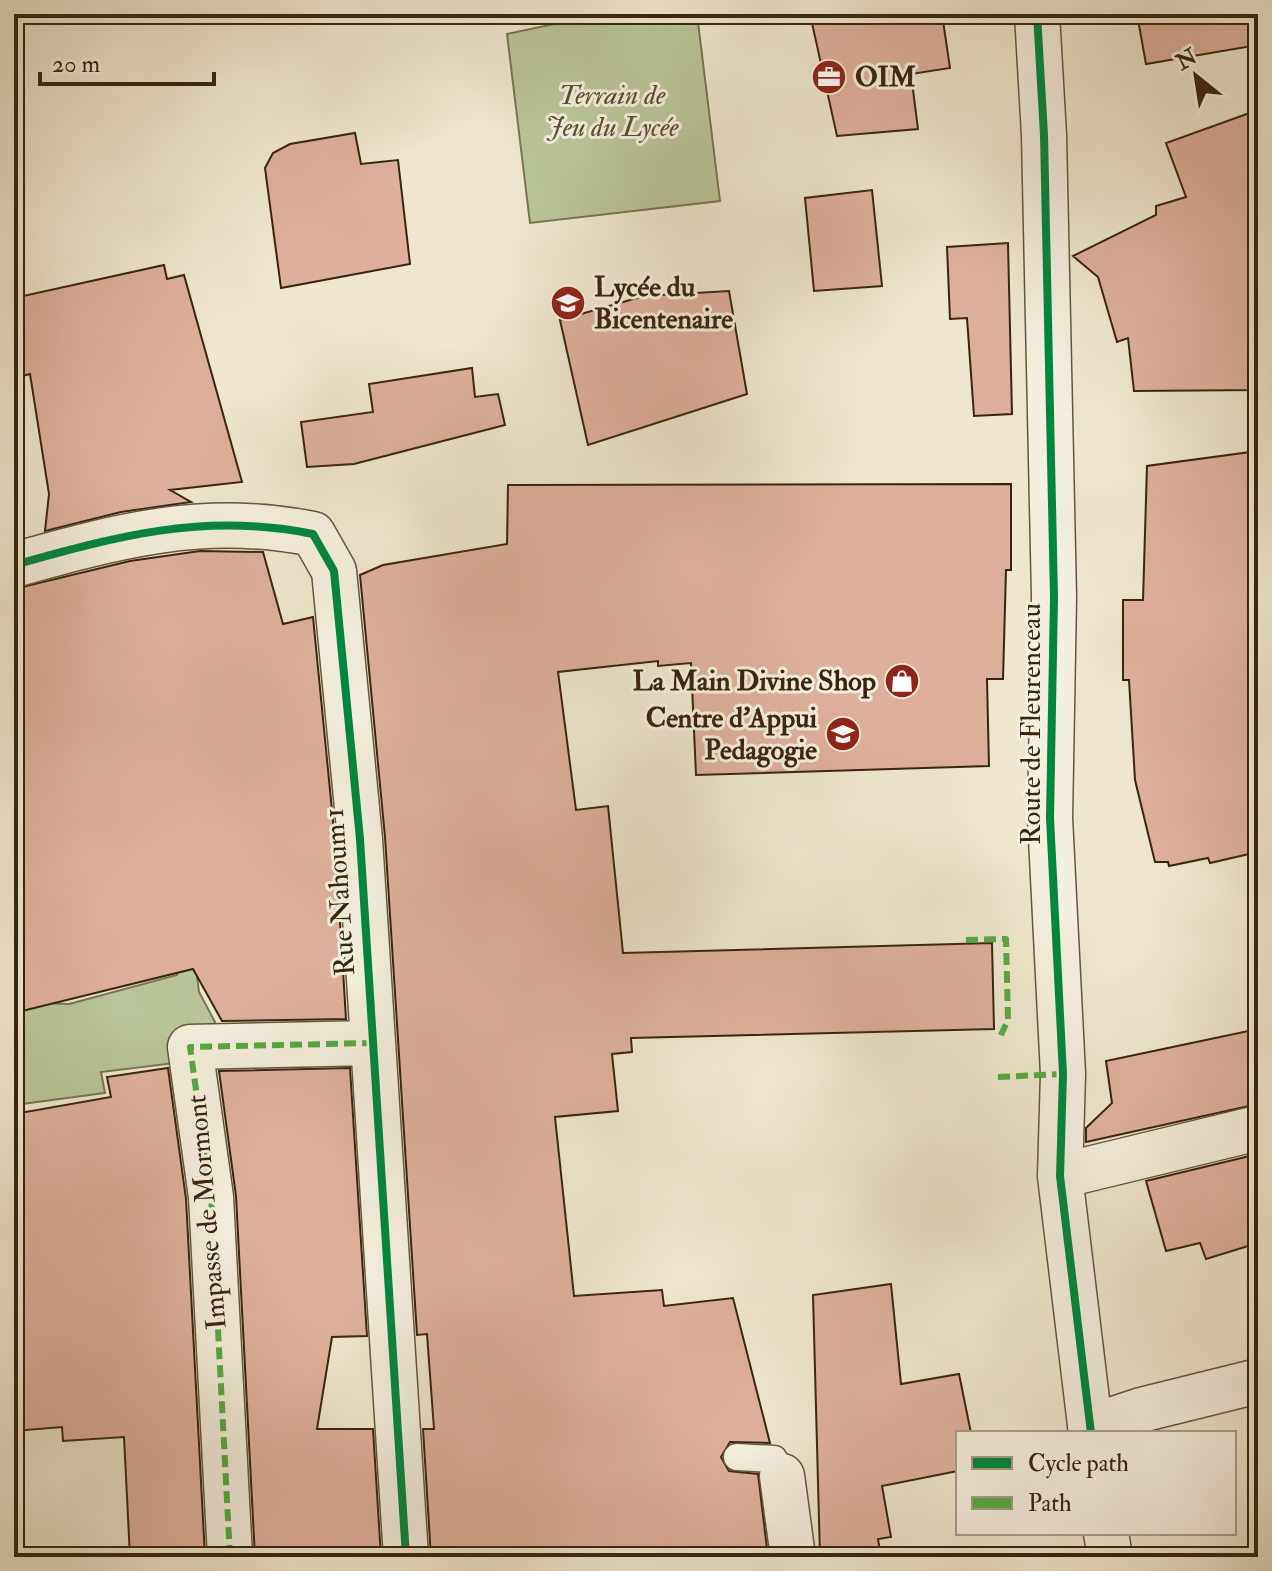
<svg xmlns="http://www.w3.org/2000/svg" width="1272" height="1571" font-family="'IM FELL Double Pica',serif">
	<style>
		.green { fill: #b9c598; stroke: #797552; stroke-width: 2 }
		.building { fill: #deb09b; stroke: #39250d; stroke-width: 2 }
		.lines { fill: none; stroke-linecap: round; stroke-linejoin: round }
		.lane-casing { stroke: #66563d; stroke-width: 29 }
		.street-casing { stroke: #66563d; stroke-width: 47 }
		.lane { stroke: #f4efde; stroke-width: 26 }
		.street { stroke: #f4efde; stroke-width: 44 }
		.quiet { stroke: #55aa41; stroke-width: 6; stroke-dasharray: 12 6; stroke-linecap: butt }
		.cycleway-casing { stroke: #f4efde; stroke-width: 13 }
		.cycleway { stroke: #00873e; stroke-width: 8 }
		.labels { text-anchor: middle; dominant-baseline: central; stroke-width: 6; stroke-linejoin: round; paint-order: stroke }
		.poi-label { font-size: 28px; font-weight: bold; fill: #39250d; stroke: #f4efde; text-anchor: start }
		.park-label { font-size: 28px; font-style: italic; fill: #594d30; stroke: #f4efde }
		.street-label { font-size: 28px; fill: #39250d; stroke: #f4efde }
	</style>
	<rect width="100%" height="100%" fill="#eee7cd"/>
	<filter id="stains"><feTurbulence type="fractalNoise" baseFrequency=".0025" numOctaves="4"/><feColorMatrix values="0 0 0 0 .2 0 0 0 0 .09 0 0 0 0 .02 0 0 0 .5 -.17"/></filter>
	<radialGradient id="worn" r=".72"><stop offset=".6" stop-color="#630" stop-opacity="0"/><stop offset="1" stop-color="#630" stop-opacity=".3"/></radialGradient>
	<path class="green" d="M 602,14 L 697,14 L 720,201 L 530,223 L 507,34 Z
		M 175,958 L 195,960 L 199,992 L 215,1022 L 215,1042 L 183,1062 L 101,1072 L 105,1093 L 14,1105 L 14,1002 L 69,1004 L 177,975 Z"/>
	<path class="building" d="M 810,14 L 942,14 L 950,68 L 911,74 L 918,129 L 837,136 Z
		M 1137,14 L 1258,14 L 1258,45 L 1146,64 Z
		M 1258,110 L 1258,390 L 1134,391 L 1128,338 L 1117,342 L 1098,277 L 1073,256 L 1156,215 L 1156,206 L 1186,197 L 1166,143 Z
		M 355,133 L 361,164 L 398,160 L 410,264 L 281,288 L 265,168 L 273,153 L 290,144 Z
		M 872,190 L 882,286 L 814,291 L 805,198 Z
		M 1008,243 L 1012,414 L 974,416 L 967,318 L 950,319 L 947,247 Z
		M 164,265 L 167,279 L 184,275 L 242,482 L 170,490 L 191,502 L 121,512 L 45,531 L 49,494 L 30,374 L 14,378 L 14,298 Z
		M 729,291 L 747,394 L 588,445 L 560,320 L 644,296 Z
		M 472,368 L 475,397 L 498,394 L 505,425 L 354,464 L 307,467 L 301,422 L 373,412 L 369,384 Z
		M 1258,451 L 1258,852 L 1210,863 L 1208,858 L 1169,866 L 1168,862 L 1155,862 L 1135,780 L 1129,680 L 1123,680 L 1123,600 L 1143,600 L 1147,466 Z
		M 1011,484 L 1011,570 L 1006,570 L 1003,679 L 987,679 L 989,766 L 696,775 L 691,663 L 658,666 L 658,661 L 558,672 L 576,810 L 608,806 L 623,953 L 992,943 L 994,1029 L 631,1038 L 632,1052 L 612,1054 L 618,1111 L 555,1117 L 574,1296 L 662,1290 L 664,1306 L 733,1298 L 770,1443 L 730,1442 L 721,1457 L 729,1471 L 758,1474 L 768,1557 L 431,1557 L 423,1429 L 434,1429 L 427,1334 L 417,1335 L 385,837 L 360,575 L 383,565 L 507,544 L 508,485 Z
		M 200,551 L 263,552 L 283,624 L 313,617 L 335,841 L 346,1019 L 222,1021 L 193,969 L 14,1013 L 14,589 L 130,561 Z
		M 1258,1029 L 1258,1104 L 1086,1142 L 1086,1128 L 1112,1103 L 1106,1061 Z
		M 168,1068 L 186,1199 L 205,1557 L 130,1557 L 124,1437 L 63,1441 L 62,1427 L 14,1431 L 14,1114 L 111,1097 L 107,1077 Z
		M 350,1068 L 367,1336 L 332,1337 L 317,1429 L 373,1429 L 381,1557 L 255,1557 L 236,1196 L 219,1071 Z
		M 1258,1154 L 1258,1243 L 1206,1259 L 1200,1243 L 1166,1251 L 1146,1181 Z
		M 891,1284 L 901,1384 L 959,1374 L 971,1433 L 958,1433 L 958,1471 L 882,1486 L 891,1537 L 878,1539 L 881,1557 L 820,1557 L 813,1295 Z"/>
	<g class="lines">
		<g class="lane-casing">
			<path id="lane" d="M 737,1457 L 774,1459 L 782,1476"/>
		</g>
		<g class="street-casing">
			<path id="street" d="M 1037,14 L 1044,135 L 1054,597 L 1050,818 L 1063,1074 L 1060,1176 L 1091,1433
				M 14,565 C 117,536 205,512 313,534 L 334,571 L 360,839 L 406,1557
				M 1060,1176 L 1258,1128
				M 1090,1427 L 1141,1410 L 1258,1381
				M 782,1476 L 793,1557
				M 1106,1533 L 1110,1557
				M 230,1557 L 211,1197 L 190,1047 L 371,1043"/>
		</g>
		<use href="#lane" class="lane"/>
		<use href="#street" class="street"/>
		<path class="quiet" d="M 966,940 L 1006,939 L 1008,1020 L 999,1039
			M 998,1077 L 1063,1074
			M 230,1557 L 211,1197 L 190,1047 L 371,1043"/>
		<g class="cycleway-casing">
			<path id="cycleway" d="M 1037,14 L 1044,135 L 1054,597 L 1050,818 L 1063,1074 L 1060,1176 L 1091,1433
				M 14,565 C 117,536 205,512 313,534 L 334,571 L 360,839 L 406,1557"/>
		</g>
		<use href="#cycleway" class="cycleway"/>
	</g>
	<defs>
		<g id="office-disc" transform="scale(1.8)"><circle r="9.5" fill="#8f2418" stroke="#f4efde"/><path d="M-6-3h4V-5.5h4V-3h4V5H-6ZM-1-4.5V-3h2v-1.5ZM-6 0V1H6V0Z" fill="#fff"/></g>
		<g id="school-disc" transform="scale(1.8)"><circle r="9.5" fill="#8f2418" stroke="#f4efde"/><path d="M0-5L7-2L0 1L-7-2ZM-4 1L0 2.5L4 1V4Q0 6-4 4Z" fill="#fff"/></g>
		<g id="shop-disc" transform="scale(1.8)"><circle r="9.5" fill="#8f2418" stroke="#f4efde"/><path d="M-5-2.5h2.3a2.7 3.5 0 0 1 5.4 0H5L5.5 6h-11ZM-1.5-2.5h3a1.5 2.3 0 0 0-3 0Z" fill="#fff"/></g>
	</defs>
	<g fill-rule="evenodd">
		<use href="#office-disc" x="829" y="77"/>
		<use href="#school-disc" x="568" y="303"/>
		<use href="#shop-disc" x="902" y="681"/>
		<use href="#school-disc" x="843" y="734"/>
	</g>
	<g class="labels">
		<g class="poi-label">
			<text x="855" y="77">OIM</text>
			<text x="594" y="287">Lycée du<tspan x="594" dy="32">Bicentenaire</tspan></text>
			<text x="876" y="681" text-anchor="end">La Main Divine Shop</text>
			<text x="817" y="718" text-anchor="end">Centre d'Appui<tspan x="817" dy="32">Pedagogie</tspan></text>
		</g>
		<g class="park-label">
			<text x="612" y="95">Terrain de<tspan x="612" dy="32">Jeu du Lycée</tspan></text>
		</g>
		<g class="street-label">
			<text transform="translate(1031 724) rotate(-90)">Route de Fleurenceau</text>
			<text transform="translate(340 892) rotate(-94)">Rue Nahoum 1</text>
			<text transform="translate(207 1212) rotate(-95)">Impasse de Mormont</text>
		</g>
	</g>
	<rect width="1272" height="1571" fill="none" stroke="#eee7cd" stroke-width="48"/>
	<rect x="16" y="16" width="1240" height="1539" fill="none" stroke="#39250d" stroke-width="4"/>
	<rect x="24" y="24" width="1224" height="1523" fill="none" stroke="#39250d" stroke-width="2"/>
	<rect x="956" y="1431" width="280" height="104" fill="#f4efde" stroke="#a99e8a" stroke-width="2"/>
	<rect x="972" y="1457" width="40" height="12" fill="#00873e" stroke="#a99e8a" stroke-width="2"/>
	<text x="1028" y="1471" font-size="24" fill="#39250d">Cycle path</text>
	<rect x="972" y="1497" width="40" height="12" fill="#55aa41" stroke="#a99e8a" stroke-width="2"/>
	<text x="1028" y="1511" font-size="24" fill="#39250d">Path</text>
	<g transform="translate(1196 76) rotate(330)" stroke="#f4efde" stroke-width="6" paint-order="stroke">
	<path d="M0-6L14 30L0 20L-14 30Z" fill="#39250d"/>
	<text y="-12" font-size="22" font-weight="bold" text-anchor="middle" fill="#39250d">N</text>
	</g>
	<path d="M40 72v12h174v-12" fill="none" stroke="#39250d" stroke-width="4"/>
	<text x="52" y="72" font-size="24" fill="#39250d" stroke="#f4efde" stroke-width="6" paint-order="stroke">20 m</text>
	<rect width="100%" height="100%" filter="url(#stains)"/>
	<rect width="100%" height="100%" fill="url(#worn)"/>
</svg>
